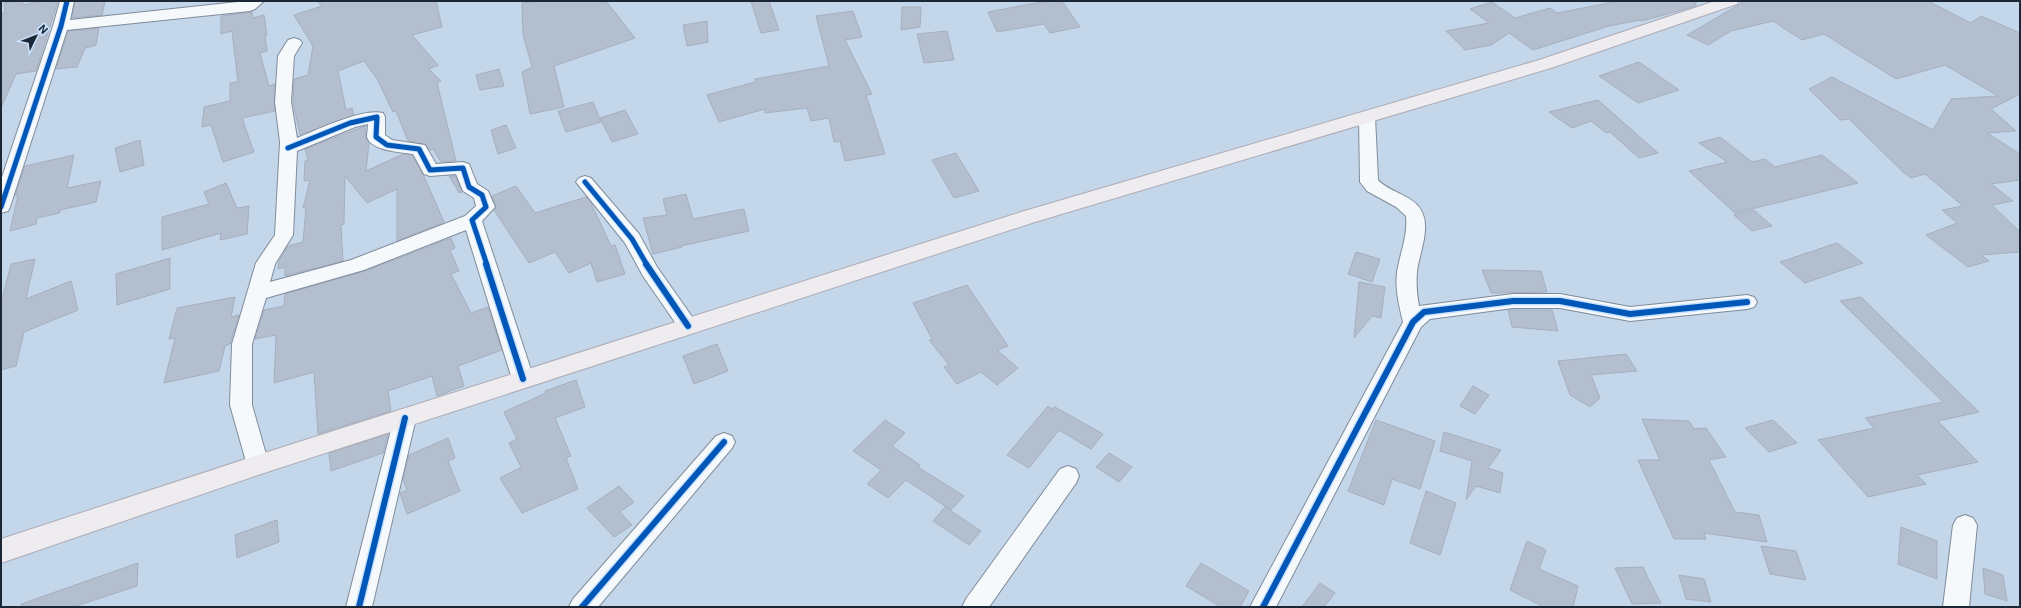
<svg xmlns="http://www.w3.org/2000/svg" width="2021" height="608" font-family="Roboto,sans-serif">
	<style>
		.building { fill: #b3bece; stroke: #a5afbf }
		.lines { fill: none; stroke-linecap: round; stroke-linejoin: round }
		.minor-casing { stroke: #7f8c9a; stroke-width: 2 }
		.primary-casing { stroke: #adabb6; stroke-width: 2 }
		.minor { fill: #f6f9fc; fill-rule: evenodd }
		.primary { fill: #eeecef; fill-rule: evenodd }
		.cycleway-far1-casing { stroke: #c8e2fe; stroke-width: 7 }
		.cycleway-casing { stroke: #c8e2fe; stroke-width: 9 }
		.cycleway-far1 { stroke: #0057b8; stroke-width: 5 }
		.cycleway { stroke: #0057b8; stroke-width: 6 }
	</style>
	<rect width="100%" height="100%" fill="#c4d6e9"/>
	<path class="building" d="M 14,1 L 23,1 L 23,5 L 41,1 L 58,1 L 36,71 L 16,74 L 1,108 L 1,14 L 5,13 L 4,3 Z
		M 75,1 L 105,1 L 102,15 L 72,18 Z
		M 317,1 L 436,1 L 442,27 L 412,35 L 438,65 L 429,69 L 441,81 L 437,83 L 456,161 L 441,162 L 433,149 L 430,150 L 425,144 L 408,141 L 396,111 L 393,112 L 377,79 L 364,61 L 338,71 L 346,110 L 352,108 L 354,115 L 300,135 L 293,102 L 294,79 L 308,75 L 313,46 L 294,15 L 322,6 Z
		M 537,1 L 606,1 L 635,38 L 554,66 L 564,107 L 530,114 L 522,72 L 532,67 L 523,35 L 522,3 Z
		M 751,1 L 769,1 L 779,30 L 761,33 Z
		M 1047,1 L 1062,1 L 1080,27 L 1050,33 L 1044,24 L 997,32 L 988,12 Z
		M 1619,1 L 1696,1 L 1696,6 L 1642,21 L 1640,20 L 1609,26 L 1533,50 L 1509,33 L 1491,45 L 1465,50 L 1446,31 L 1489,23 L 1470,9 L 1492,2 L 1515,18 L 1550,8 L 1557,13 Z
		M 1745,1 L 1928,1 L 1971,23 L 1981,16 L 2020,33 L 2020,94 L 1991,109 L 2016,131 L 1987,133 L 2020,154 L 2020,180 L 1991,184 L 2013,201 L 1992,205 L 2020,232 L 2020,252 L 1981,255 L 1989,261 L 1968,267 L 1926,235 L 1957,223 L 1942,210 L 1963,206 L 1925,174 L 1911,178 L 1903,172 L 1849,119 L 1840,120 L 1809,89 L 1832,77 L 1933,130 L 1951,99 L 1998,96 L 1945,65 L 1896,79 L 1824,34 L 1802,40 L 1773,21 L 1731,31 L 1708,45 L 1687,35 Z
		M 902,7 L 921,7 L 920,27 L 901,30 Z
		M 853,11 L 862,37 L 845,40 L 872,94 L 866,95 L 885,154 L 845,161 L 840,141 L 834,142 L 829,118 L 811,121 L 807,108 L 765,113 L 765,109 L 719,122 L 707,95 L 755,82 L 755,79 L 829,66 L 816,16 Z
		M 252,12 L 253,18 L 264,15 L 267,35 L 265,36 L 267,51 L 260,53 L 269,86 L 275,84 L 275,111 L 242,118 L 254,152 L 223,162 L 211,125 L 202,127 L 204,107 L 230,101 L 230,83 L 238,82 L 232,31 L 221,34 L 221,16 Z
		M 707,21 L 708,42 L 687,46 L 683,25 Z
		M 99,28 L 96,45 L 85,48 L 77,67 L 56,69 L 68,31 Z
		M 947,31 L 954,60 L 924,63 L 917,34 Z
		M 1639,62 L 1679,90 L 1638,103 L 1599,76 Z
		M 499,69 L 504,86 L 480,90 L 476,75 Z
		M 1598,100 L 1658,153 L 1639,158 L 1610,132 L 1606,133 L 1591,121 L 1572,128 L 1549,112 Z
		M 593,102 L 601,122 L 566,132 L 558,111 Z
		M 625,110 L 638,134 L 612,142 L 600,118 Z
		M 506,125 L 516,148 L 498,154 L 491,130 Z
		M 365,126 L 366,138 L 369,143 L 366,171 L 403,154 L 412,155 L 424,176 L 444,222 L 397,241 L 397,189 L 367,203 L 345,176 L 344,224 L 341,225 L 343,261 L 285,276 L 285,267 L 278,269 L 279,261 L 288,246 L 303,242 L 306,208 L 303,208 L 310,180 L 304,181 L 305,161 L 308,160 L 305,149 Z
		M 1720,137 L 1752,162 L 1765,159 L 1775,167 L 1822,155 L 1858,183 L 1735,213 L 1689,171 L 1727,162 L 1699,143 Z
		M 140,140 L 144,165 L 120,172 L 115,148 Z
		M 956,153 L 979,191 L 954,198 L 932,160 Z
		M 74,155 L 67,188 L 101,181 L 96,202 L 60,210 L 60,213 L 37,218 L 36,224 L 10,231 L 18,195 L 15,196 L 25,166 Z
		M 449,176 L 455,176 L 462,192 L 459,193 Z
		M 226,183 L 237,208 L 249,206 L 247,234 L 220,240 L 221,233 L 162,250 L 162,217 L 209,204 L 204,192 Z
		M 516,186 L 535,213 L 586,197 L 591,203 L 611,246 L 615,245 L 625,274 L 597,282 L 591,263 L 569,273 L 555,252 L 529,263 L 494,210 L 496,206 L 492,196 Z
		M 686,194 L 693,219 L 744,209 L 749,231 L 681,246 L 682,247 L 653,254 L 643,218 L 667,215 L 663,199 Z
		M 1754,210 L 1772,226 L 1752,231 L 1734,215 Z
		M 451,238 L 455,248 L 450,250 L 459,271 L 451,274 L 471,313 L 488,307 L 502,350 L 458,366 L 464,386 L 437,396 L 432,376 L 388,391 L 391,411 L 318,434 L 314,372 L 274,383 L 276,335 L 255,339 L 264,310 L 284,306 L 285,294 L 365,271 Z
		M 1837,243 L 1863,263 L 1805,283 L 1780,262 Z
		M 1356,252 L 1380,259 L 1372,282 L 1348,274 Z
		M 170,258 L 170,289 L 117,305 L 116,274 Z
		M 35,259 L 26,299 L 71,281 L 78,310 L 24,332 L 16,366 L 1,370 L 1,303 L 11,264 Z
		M 1482,270 L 1541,271 L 1547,292 L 1491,293 Z
		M 1359,282 L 1385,287 L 1381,318 L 1372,316 L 1354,338 Z
		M 967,285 L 1008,346 L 997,350 L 1018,368 L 997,385 L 981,372 L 957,384 L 944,367 L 949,365 L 929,340 L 932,339 L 913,303 Z
		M 235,297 L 231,317 L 239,315 L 230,344 L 225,346 L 219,371 L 164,383 L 175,338 L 169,339 L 177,308 Z
		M 1861,297 L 1979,412 L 1938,421 L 1978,462 L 1917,475 L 1926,484 L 1868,497 L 1818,440 L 1874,428 L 1865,418 L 1943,402 L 1840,301 Z
		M 1508,310 L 1552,310 L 1558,331 L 1512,327 Z
		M 717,344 L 728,371 L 694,384 L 683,356 Z
		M 1626,354 L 1637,371 L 1591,375 L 1600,398 L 1590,407 L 1570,395 L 1558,361 Z
		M 576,380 L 585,407 L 555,418 L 571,456 L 566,458 L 578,489 L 522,513 L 500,478 L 521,467 L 509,443 L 517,439 L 504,412 L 546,393 L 545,391 Z
		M 1473,386 L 1489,395 L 1475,414 L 1460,406 Z
		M 1048,406 L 1052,409 L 1055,407 L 1103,434 L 1091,449 L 1059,430 L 1029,468 L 1007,455 Z
		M 1642,419 L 1689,421 L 1694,429 L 1706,428 L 1726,457 L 1709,460 L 1735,512 L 1759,515 L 1767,542 L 1704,533 L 1706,539 L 1674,539 L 1638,460 L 1660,460 Z
		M 885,420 L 905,433 L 892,446 L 920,465 L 918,467 L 964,496 L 951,510 L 906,480 L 888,498 L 867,484 L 881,470 L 853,451 Z
		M 1376,420 L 1435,441 L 1420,489 L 1392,479 L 1384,505 L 1348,491 Z
		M 1773,420 L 1797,443 L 1769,452 L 1745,428 Z
		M 1444,432 L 1501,450 L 1488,468 L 1503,473 L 1500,493 L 1476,486 L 1466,500 L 1472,461 L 1440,451 Z
		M 388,434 L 383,453 L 331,471 L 329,453 Z
		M 448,438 L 455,458 L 448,461 L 460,491 L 407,514 L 400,493 L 407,490 L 403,479 L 409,455 Z
		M 1109,453 L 1132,467 L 1119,482 L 1096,467 Z
		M 619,486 L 634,502 L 620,512 L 632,525 L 614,537 L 587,508 Z
		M 1426,491 L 1456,503 L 1440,555 L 1410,543 Z
		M 945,507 L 981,531 L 969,545 L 933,521 Z
		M 277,520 L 279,542 L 237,558 L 235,535 Z
		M 1901,527 L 1937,541 L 1937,579 L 1898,564 Z
		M 1527,541 L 1546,550 L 1539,569 L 1578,586 L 1573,607 L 1544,607 L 1510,590 Z
		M 1761,546 L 1796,551 L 1806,580 L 1770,574 Z
		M 138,563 L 137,586 L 73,607 L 21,607 L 21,604 Z
		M 1201,563 L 1249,591 L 1240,607 L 1221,607 L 1186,586 Z
		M 1643,567 L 1649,580 L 1661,603 L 1632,604 L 1615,568 Z
		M 1983,568 L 2003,575 L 2007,601 L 1985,594 Z
		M 1679,575 L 1704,579 L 1711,602 L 1686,599 Z
		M 1320,583 L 1335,593 L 1324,607 L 1302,607 Z"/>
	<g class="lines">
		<g class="minor-casing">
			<path id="minor" d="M 60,1 L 74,1 L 70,20 L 247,1 L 264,1 L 255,9 L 250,11 L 67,30 L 10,207 L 8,211 L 1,213 L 1,180 L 53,26 Z
				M 294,38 L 300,40 L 302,43 L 294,56 L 291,102 L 297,138 C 317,130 362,108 383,113 L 385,117 L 385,135 L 392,140 L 425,145 L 436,164 L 463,162 L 469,164 L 477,184 L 488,191 L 495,207 L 482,221 L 534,379 L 531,385 L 523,387 L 515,385 L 512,379 L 466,230 L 364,270 L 266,298 L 252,344 L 252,405 L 269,465 L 266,472 L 258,474 L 250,472 L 247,465 L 230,405 L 232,344 L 256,263 L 275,235 L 280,142 L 275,102 L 278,56 L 288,40 ZM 368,124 C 368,128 367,133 367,137 C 371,151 401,152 413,154 L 424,174 L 430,176 L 456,174 L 463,191 L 474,198 L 476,206 L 465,216 L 351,260 L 270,282 L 275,264 L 293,235 L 297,151 L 355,127 Z
				M 1367,112 L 1373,113 L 1375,117 L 1378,180 C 1389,192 1409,194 1419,207 C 1433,226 1419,252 1417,272 C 1416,284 1417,295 1419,306 L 1513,294 L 1560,294 L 1630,307 L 1747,295 L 1754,297 L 1757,302 L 1754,307 L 1747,309 L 1630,321 L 1560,308 L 1513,308 L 1430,319 L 1421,327 L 1276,607 L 1250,607 L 1403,322 C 1399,306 1395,289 1397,272 C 1400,253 1408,236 1406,216 L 1396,207 L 1367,191 L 1360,182 L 1359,117 L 1361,113 Z
				M 585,176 L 591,178 L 639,234 L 657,267 L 695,321 L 698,326 L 695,331 L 688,334 L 681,331 L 643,276 L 625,243 L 576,182 L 579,178 Z
				M 405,409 L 413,412 L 416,418 L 372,607 L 346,607 L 394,418 L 397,412 Z
				M 724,433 L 732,436 L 735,442 L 732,448 L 598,607 L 569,607 L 573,599 L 716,436 Z
				M 1068,466 L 1076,469 L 1079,476 L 1076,483 L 989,607 L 962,607 L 966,599 L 1060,469 Z
				M 1965,515 L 1973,518 L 1977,525 L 1969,607 L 1943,607 L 1953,525 L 1957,518 Z"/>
		</g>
		<g class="primary-casing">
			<path id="primary" d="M 1715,1 L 1739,1 L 1737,4 L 1551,68 L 1035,222 L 258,475 L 1,563 L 1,539 L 258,455 L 1021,212 L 1539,60 Z"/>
		</g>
		<use href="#minor" class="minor"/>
		<use href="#primary" class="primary"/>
		<g class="cycleway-far1-casing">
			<path id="cycleway-far1" d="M 288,148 L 350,123 L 377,117 L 376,137 L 387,145 L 419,149 L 430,170 L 463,168 L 469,187 L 482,195 L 486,207 L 472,220 L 487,265
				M 585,182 L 632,239 L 647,265
				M 1,207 L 61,26 L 67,1"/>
		</g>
		<g class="cycleway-casing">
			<path id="cycleway" d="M 486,264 L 523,379
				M 646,264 L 688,326
				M 359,607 L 405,418
				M 582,607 L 724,442
				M 1263,607 L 1413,322 L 1424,312 L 1513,301 L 1560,301 L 1630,314 L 1747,302"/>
		</g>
		<use href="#cycleway-far1" class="cycleway-far1"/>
		<use href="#cycleway" class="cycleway"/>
	</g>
	<rect width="2021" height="608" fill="none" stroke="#1b2734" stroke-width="4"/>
	<g transform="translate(36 36) rotate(47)" stroke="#c8e2fe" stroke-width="3" paint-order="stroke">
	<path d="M0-3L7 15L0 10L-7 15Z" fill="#1b2734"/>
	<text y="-6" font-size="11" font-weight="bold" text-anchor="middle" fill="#1b2734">N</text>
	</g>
</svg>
